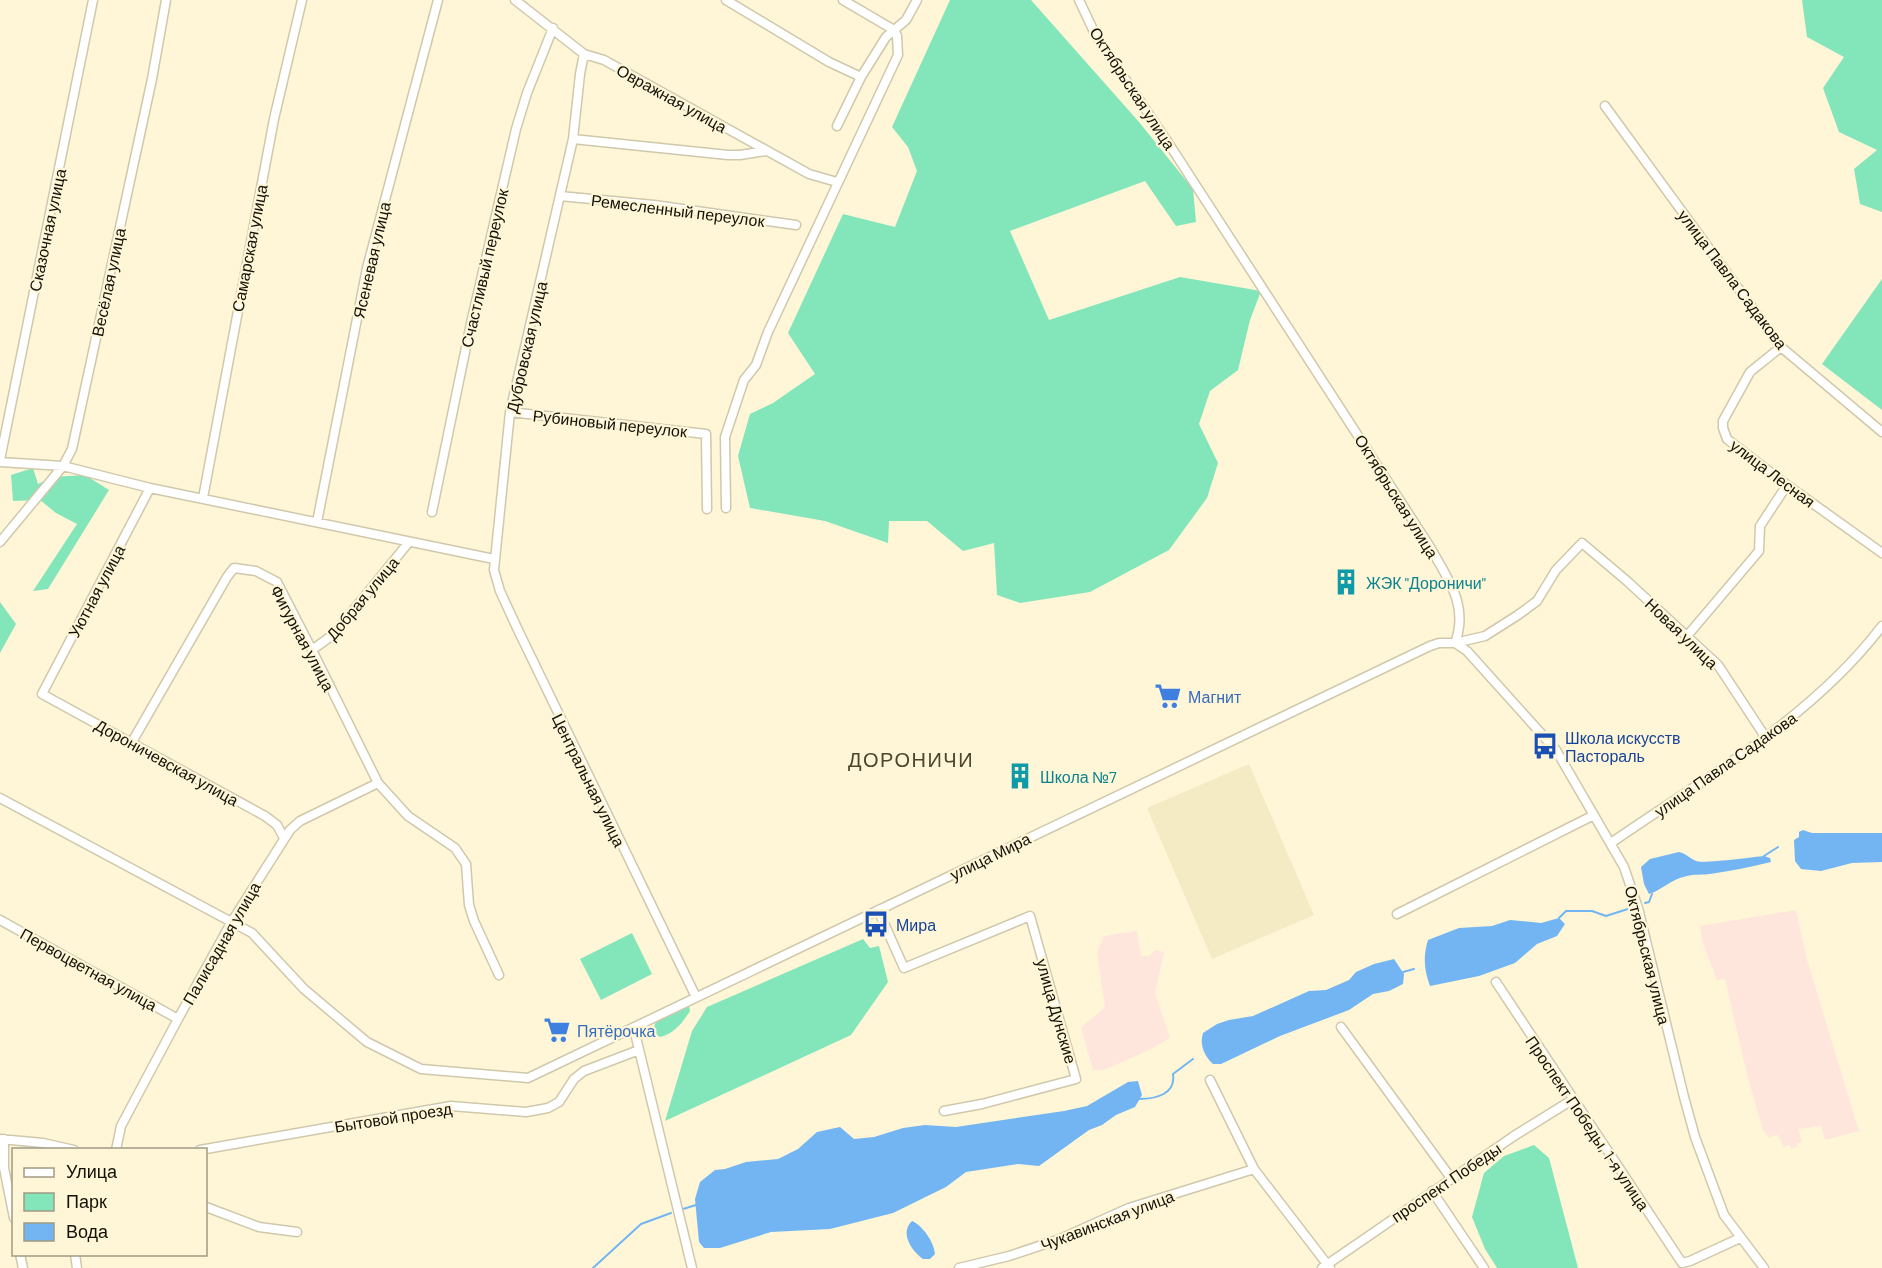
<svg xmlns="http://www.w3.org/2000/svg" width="1882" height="1268" font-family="Barlow,sans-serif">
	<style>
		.industrial { fill: #fee6dc }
		.built { fill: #f4eac4 }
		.green { fill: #83e5ba }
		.water { fill: #73b5f2 }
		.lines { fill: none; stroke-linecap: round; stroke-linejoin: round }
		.stream { stroke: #73b5f2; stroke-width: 2 }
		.minor-casing { stroke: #d0c8ab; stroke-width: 11 }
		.minor { stroke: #fff; stroke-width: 8 }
		.labels { text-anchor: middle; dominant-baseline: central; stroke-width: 4.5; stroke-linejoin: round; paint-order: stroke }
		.street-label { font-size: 16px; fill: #131006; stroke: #fef6d7 }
		.culture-label { font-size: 16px; fill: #0d838f; stroke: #fef6d7; text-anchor: start }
		.shop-label { font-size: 16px; fill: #366cbe; stroke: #fef6d7; text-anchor: start }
		.transit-label { font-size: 16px; fill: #164399; stroke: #fef6d7; text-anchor: start }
		.quarter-label { font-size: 20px; letter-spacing: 1.5px; fill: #4d462c; stroke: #fef6d7 }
	</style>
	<rect width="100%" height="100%" fill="#fef6d7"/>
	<path class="industrial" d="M 1796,910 L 1807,960 L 1859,1131 L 1825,1140 L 1821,1126 L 1798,1129 L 1802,1142 L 1797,1143 L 1797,1147 L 1791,1149 L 1790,1145 L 1784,1147 L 1778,1135 L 1769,1137 L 1763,1130 L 1747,1074 L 1725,979 L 1717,980 L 1703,943 L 1700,926 Z
		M 1137,931 L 1141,956 L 1149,956 L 1155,950 L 1164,952 L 1155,993 L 1170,1038 L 1147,1051 L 1104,1070 L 1093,1070 L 1081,1028 L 1105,1007 L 1097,953 L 1104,936 Z"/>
	<path class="built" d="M 1249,764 L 1314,915 L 1212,959 L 1147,808 Z"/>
	<path class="green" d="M 950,0 L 1031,0 L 1139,122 L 1193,189 L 1196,222 L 1176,226 L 1145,181 L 1010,231 L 1049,320 L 1180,277 L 1261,291 L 1250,320 L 1238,370 L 1210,391 L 1199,424 L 1218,463 L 1207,498 L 1169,550 L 1090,592 L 1020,603 L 997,595 L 994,543 L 963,551 L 927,521 L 889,521 L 888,543 L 825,521 L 750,508 L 738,456 L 750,414 L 773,403 L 815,374 L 788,333 L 843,214 L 895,227 L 917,171 L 908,147 L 892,127 Z
		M 1802,0 L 1882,0 L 1882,212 L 1860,204 L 1854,169 L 1877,150 L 1839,132 L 1823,88 L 1844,57 L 1807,37 Z
		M 1882,279 L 1882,410 L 1822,364 Z
		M 33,468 L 38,484 L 52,477 L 85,475 L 109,490 L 48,589 L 33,591 L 77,524 L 56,513 L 40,500 L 13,501 L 11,475 Z
		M 0,602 L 16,624 L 0,653 Z
		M 632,933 L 652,974 L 601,1000 L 580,959 Z
		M 863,939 L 870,948 L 879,946 L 888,982 L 851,1035 L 665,1121 L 692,1031 L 707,1007 Z
		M 689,1006 L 690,1011 C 683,1022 674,1034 660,1037 L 656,1035 L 653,1029 L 656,1022 Z
		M 1534,1145 L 1549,1158 L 1578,1268 L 1497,1268 L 1485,1249 L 1472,1217 L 1484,1173 L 1504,1156 Z"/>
	<path class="water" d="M 1803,830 L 1812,833 L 1882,833 L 1882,862 L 1852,863 L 1821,871 L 1801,869 L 1795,861 L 1794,840 L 1799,837 L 1799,832 Z
		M 1679,852 C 1687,854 1689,858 1696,861 C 1702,864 1753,857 1764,856 L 1770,858 L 1771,862 C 1751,867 1731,871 1710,874 C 1703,875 1694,874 1687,876 C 1671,879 1662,890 1649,894 L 1644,884 L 1641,867 L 1650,859 Z
		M 1559,918 L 1565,924 L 1557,936 L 1537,944 L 1515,963 L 1479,976 L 1430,986 C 1424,970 1423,956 1428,940 L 1459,928 L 1492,926 L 1510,920 L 1541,923 Z
		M 1394,959 L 1404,974 L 1403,984 L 1389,991 L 1373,994 L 1349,1010 L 1280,1036 L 1221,1064 L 1213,1064 C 1205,1057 1199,1045 1203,1033 L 1217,1024 L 1229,1020 L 1253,1016 L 1309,991 L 1326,990 L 1349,980 L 1356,972 L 1374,964 Z
		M 1138,1081 L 1142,1095 L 1135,1107 L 1116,1115 L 1102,1125 L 1089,1130 L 1039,1166 L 1018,1164 L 966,1172 L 946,1187 L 893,1213 L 830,1229 L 771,1232 L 720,1248 L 704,1248 L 699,1242 L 695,1199 L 700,1182 L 715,1170 L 725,1169 L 746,1162 L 778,1159 L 798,1149 L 817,1132 L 840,1127 L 854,1139 L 874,1137 L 903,1128 L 925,1125 L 956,1127 L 1064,1111 L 1087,1106 L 1128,1082 Z
		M 912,1221 C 923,1226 934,1242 935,1254 L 930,1259 L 923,1259 C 912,1251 899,1233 912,1221 Z"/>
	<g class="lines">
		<path class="stream" d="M 1764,856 L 1778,847
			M 1645,903 L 1649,902 L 1652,894
			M 1559,918 L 1566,911 L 1592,911 L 1606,916 L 1631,908
			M 1403,972 L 1414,969
			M 1139,1099 C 1156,1099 1176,1094 1173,1074 L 1193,1059
			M 683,1209 L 696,1205
			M 593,1268 L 641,1224 L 671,1213"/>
		<g class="minor-casing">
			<path id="minor" d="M 515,0 L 584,54 L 604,60 L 809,174 L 837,182
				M 726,0 L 829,62 L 861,77
				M 1079,0 L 1096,36 L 1171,147 L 1430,547 C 1448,580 1469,605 1455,643
				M 584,54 L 580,74 L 573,139 L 510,412 L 494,570 L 500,591 L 518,630 L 696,997
				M 1605,106 L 1781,347 L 1882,432
				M 837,126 L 861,77 L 886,37 L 906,20 L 917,0
				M 573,139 L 728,155 L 740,155 L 766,151
				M 560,196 L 654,205 L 796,225
				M 1781,347 L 1750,372 L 1723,421 L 1723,428 L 1727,439 L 1787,485 L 1882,553
				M 510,412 L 706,434 L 707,509
				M 0,460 L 93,0
				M 0,462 L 63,466 L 150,488 L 494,559
				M 150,488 L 42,694 L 265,816 L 277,825 L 284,838
				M 203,498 L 258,204 L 274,119 L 302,0
				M 726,508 L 725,437 L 744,380 L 756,365 L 768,332 L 898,55 L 897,36 L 894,30 L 843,0
				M 432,512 L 471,323 L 516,129 L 527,93 L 553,28
				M 317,522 L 367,268 L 438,0
				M 0,542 L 63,466 L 72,449 L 152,79 L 166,0
				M 1687,636 L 1759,551 L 1760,526 L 1787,485
				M 1455,643 L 1467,651 L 1556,750 L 1624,867 L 1638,908 L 1684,1097 L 1695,1137 L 1724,1215 L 1764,1268
				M 312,650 L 334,634 L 409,542
				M 132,742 L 227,577 L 234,568 L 256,571 L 277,582 L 312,650 L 378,783 L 408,816 L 455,848 L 466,864 L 469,905 L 474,921 L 499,975
				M 0,798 L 252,933 L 304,989 L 367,1042 L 421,1069 L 528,1078 L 1430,646 L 1439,643 L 1455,643 L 1485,636 L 1518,615 L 1537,601 L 1556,570 L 1582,543 L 1627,581 L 1718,665 L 1766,738
				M 1611,843 C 1705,778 1812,718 1882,626
				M 878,910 L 904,968 L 1030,916 L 1076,1079 L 982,1104 L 944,1111
				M 1397,914 L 1594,815
				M 0,920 L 178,1019
				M 1496,982 L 1682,1263 L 1690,1261 L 1740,1238
				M 1341,1027 L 1451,1178
				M 634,1029 L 692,1268
				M 1210,1080 L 1254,1169 L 1330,1268
				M 0,1139 L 43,1143 L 74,1150
				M 4,1139 L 4,1168 L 14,1218
				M 116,1150 L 121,1126 L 178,1019 L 231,923 L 290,830 L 300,821 L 378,783
				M 200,1150 L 451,1106 L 526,1112 L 548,1108 L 559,1102 L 574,1079 L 584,1071 L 639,1050
				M 1432,1191 L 1484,1268
				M 206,1207 L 259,1227 L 297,1232
				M 20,1254 L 23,1268
				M 75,1254 L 77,1268
				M 959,1268 L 1009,1256 L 1060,1239 L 1129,1208 L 1254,1169
				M 1322,1268 L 1514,1136 L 1572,1100"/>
		</g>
		<use href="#minor" class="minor"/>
	</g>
	<defs>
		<g id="building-bare" transform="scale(2.07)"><path d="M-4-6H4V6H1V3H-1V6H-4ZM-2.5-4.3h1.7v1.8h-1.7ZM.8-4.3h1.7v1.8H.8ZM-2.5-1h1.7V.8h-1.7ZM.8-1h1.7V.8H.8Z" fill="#0f9aa8" stroke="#fef6d7" stroke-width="2.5" paint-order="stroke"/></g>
		<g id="supermarket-bare" transform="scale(2.07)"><path d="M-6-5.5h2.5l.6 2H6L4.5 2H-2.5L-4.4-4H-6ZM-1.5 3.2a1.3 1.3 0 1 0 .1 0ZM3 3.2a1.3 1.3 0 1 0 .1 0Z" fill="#3f7fe0" stroke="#fef6d7" stroke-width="2.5" paint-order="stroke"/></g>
		<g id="bus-bare" transform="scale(2.07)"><path d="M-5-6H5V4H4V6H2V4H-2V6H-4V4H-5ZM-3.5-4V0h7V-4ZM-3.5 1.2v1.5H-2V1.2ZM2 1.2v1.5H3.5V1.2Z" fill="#1a4fb4" stroke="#fef6d7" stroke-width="2.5" paint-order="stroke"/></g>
	</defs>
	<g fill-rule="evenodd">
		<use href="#building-bare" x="1346" y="582"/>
		<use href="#supermarket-bare" x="1168" y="696"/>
		<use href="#bus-bare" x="1545" y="746"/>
		<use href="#building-bare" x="1020" y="776"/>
		<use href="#bus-bare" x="876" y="924"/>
		<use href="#supermarket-bare" x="557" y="1030"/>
	</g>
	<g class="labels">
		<g class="street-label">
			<text transform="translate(1133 88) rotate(57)">Октябрьская улица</text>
			<text transform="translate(672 98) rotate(29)">Овражная улица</text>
			<text transform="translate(678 210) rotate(7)">Ремесленный переулок</text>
			<text transform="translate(47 230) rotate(-78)">Сказочная улица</text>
			<text transform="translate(249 248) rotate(-79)">Самарская улица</text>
			<text transform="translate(371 260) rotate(-77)">Ясеневая улица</text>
			<text transform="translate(484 268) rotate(-77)">Счастливый переулок</text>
			<text transform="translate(1733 279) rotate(53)">улица Павла Садакова</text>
			<text transform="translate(108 282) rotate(-78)">Весёлая улица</text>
			<text transform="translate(526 347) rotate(-77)">Дубровская улица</text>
			<text transform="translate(610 423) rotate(6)">Рубиновый переулок</text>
			<text transform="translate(1773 473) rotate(37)">улица Лесная</text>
			<text transform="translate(1397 496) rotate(58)">Октябрьская улица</text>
			<text transform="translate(96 591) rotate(-62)">Уютная улица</text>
			<text transform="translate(362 598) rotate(-50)">Добрая улица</text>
			<text transform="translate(1682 633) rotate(44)">Новая улица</text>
			<text transform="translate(303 638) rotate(62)">Фигурная улица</text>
			<text transform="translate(167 762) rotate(29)">Дороничевская улица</text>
			<text transform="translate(1725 764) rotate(-35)">улица Павла Садакова</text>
			<text transform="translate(589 780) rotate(64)">Центральная улица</text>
			<text transform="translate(990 856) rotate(-26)">улица Мира</text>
			<text transform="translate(221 943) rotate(-60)">Палисадная улица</text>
			<text transform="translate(1648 955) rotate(76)">Октябрьская улица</text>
			<text transform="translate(89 969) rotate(29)">Первоцветная улица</text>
			<text transform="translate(1057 1011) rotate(74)">улица Дунские</text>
			<text transform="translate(393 1117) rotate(-9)">Бытовой проезд</text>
			<text transform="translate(1588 1123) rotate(56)">Проспект Победы, 1-я улица</text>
			<text transform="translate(1446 1182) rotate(-34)">проспект Победы</text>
			<text transform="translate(1107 1220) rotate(-21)">Чукавинская улица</text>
		</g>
		<g class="culture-label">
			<text x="1366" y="582">ЖЭК "Дороничи"</text>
			<text x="1040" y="776">Школа №7</text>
		</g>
		<g class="shop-label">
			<text x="1188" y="696">Магнит</text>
			<text x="577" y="1030">Пятёрочка</text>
		</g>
		<g class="transit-label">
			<text x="1565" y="737">Школа искусств<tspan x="1565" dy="18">Пастораль</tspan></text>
			<text x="896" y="924">Мира</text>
		</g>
		<g class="quarter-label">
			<text x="911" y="759">ДОРОНИЧИ</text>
		</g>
	</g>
	<rect x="12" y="1148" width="195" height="108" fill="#fef6d7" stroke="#a09a83" stroke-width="1.5"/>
	<rect x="24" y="1168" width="30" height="9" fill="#ffffff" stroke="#a09a83" stroke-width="1.5"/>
	<text x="66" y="1178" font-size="18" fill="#131006">Улица</text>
	<rect x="24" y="1193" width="30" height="18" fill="#83e5ba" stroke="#a09a83" stroke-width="1.5"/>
	<text x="66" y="1208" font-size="18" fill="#131006">Парк</text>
	<rect x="24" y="1223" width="30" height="18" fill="#73b5f2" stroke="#a09a83" stroke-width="1.5"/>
	<text x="66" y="1238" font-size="18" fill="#131006">Вода</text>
</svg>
